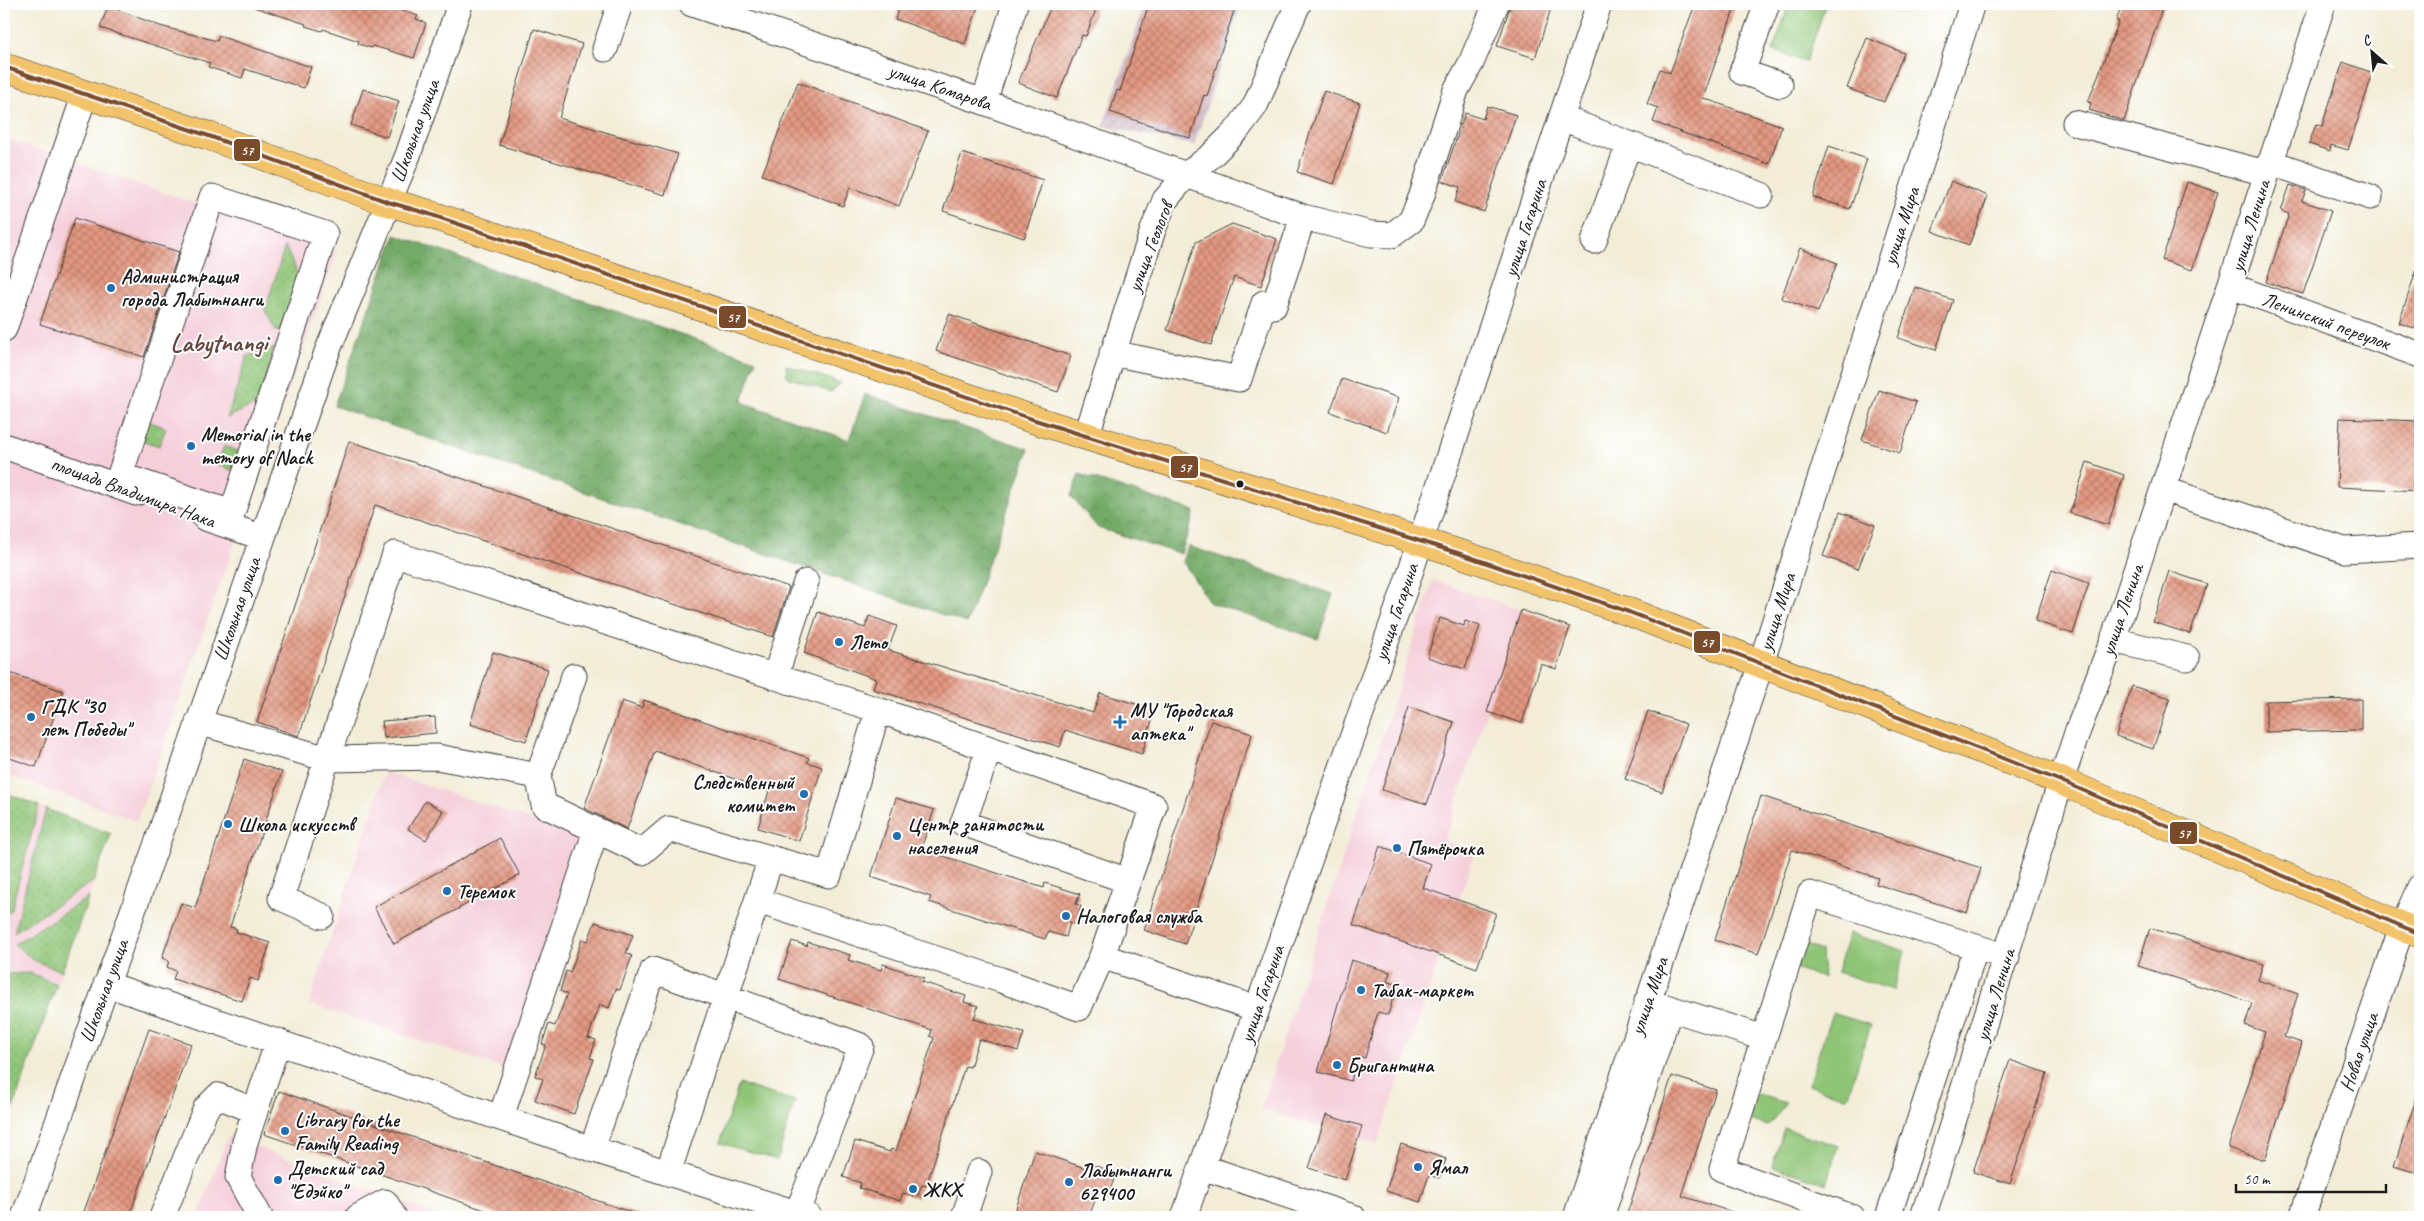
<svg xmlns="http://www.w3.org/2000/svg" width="2424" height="1221" font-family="Caveat,sans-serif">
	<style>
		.built { fill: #f5cfda }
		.industrial { fill: url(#industrial-furrows) }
		.grass { fill: url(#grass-dots); stroke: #56704a }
		.forest { fill: url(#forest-crowns); stroke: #486342 }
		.park { fill: #8fc577; stroke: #56704a }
		.building { fill: url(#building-cross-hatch) }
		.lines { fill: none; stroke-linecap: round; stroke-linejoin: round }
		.minor-casing { stroke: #3c3b38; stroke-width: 27 }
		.major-casing { stroke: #3c3b38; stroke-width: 29 }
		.minor { stroke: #fff; stroke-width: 25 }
		.major { stroke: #f2c36a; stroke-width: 28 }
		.bus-1-casing { stroke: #fff; stroke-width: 8 }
		.bus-1 { stroke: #7a4b2a; stroke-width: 4 }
		.poi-dot { fill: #1f6fb2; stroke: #fff; stroke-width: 2 }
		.bus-dot { fill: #1c1c1c; stroke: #fff; stroke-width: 2 }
		.labels { text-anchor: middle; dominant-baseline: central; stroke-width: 4; stroke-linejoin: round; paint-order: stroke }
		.street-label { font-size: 20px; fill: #1c1c1c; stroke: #fff }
		.poi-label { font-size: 20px; font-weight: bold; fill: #1c1c1c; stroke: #fff; text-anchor: start }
		.district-label { font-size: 25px; font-weight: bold; fill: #624840; stroke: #fff }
		.line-badge { stroke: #fff; stroke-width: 2 }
		.badge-label { font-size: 14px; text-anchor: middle; font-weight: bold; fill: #fff }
	</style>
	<defs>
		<pattern id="industrial-furrows" width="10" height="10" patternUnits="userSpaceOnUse" patternTransform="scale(1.25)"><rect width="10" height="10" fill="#d1bdcb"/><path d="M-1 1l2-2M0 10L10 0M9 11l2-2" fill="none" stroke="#b3a2ae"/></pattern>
		<pattern id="grass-dots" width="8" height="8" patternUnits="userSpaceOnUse" patternTransform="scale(1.25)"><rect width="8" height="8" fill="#8fc577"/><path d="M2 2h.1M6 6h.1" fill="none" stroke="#7ba966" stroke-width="1.8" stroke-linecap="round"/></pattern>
		<pattern id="forest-crowns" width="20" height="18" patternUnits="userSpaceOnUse" patternTransform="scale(1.25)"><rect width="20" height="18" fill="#73aa68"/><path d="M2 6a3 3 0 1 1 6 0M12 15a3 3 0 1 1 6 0" fill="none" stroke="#5e8a55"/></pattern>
		<pattern id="building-cross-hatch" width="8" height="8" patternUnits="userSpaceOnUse" patternTransform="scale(1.25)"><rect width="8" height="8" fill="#e49982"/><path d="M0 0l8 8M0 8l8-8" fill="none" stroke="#b87c6a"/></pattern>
	</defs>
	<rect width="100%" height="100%" fill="#fff"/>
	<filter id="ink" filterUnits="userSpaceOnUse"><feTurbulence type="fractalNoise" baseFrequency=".02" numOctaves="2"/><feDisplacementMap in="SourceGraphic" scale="10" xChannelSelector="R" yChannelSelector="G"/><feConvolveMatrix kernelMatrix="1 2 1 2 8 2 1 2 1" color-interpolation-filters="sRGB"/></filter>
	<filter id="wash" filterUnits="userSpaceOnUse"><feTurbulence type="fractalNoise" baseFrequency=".0096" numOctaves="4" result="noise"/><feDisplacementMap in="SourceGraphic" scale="20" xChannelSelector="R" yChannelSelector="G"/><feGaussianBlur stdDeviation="1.12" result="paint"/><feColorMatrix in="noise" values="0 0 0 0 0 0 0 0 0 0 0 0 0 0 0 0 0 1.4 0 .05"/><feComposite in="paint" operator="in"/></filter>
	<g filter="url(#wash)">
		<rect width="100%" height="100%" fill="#f3edd8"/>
		<path class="built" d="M 4,138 L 337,252 L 137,821 L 7,775 L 4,784 Z
			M 1433,580 L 1521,610 L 1444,841 L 1475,852 L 1377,1145 L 1261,1109 Z
			M 385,772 L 582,836 L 506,1069 L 309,1004 Z
			M 4,792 L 111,834 L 4,1133 Z
			M 228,1136 L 442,1217 L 198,1217 Z"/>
		<path class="industrial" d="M 1145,4 L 1241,4 L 1194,145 L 1103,126 Z"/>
		<path class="grass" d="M 285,246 L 299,277 L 280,331 L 276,331 L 265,310 Z
			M 275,348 L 258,403 L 227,418 L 247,356 Z
			M 786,365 L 841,383 L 831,392 L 787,377 Z
			M 148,421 L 166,428 L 159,446 L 141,440 Z
			M 224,446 L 240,452 L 234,471 L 217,465 Z
			M 4,792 L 39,806 L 11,910 L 4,916 Z
			M 46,809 L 111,834 L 94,881 L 14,932 Z
			M 89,897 L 62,971 L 35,961 L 14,944 Z
			M 30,973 L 57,984 L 11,1114 L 4,1040 L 4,974 Z"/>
		<path class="forest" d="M 395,235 L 756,360 L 742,402 L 849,440 L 865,394 L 1029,449 L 967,623 L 334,406 Z
			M 1079,474 L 1195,511 L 1181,554 L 1098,528 L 1071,496 Z
			M 1188,546 L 1333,594 L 1318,639 L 1210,603 L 1183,562 Z"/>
		<path class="park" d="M 1789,4 L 1826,4 L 1806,62 L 1773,50 Z
			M 1849,933 L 1905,951 L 1893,990 L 1837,972 Z
			M 1803,944 L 1821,951 L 1823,978 L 1795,968 Z
			M 1832,1013 L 1871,1025 L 1847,1098 L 1808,1085 Z
			M 739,1084 L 795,1101 L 777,1160 L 720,1143 Z
			M 1756,1094 L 1786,1103 L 1768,1126 L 1749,1120 Z
			M 1784,1128 L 1838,1146 L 1826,1184 L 1772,1166 Z"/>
		<g id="blocks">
			<path class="building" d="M 254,4 L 382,4 L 418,16 L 416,19 L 426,23 L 414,58 L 373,46 L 372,48 L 358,44 L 359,41 L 323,29 L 322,31 L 305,26 L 306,24 L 254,7 Z
				M 901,4 L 979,4 L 965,44 L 895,19 Z
				M 1052,4 L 1098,4 L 1086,36 L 1082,35 L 1057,98 L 1018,83 Z
				M 1149,4 L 1236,4 L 1207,96 L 1204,95 L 1190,138 L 1110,112 L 1117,90 L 1120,91 Z
				M 1511,4 L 1539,4 L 1551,8 L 1535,58 L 1497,46 Z
				M 1695,4 L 1736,4 L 1703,98 L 1782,126 L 1769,164 L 1653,122 L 1658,108 L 1647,104 L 1660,69 L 1670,73 Z
				M 2122,4 L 2164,4 L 2124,121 L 2089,110 L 2091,103 L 2088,102 L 2119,21 L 2116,21 Z
				M 108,6 L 160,26 L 217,41 L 219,36 L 311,67 L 304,88 L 245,69 L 242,78 L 208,67 L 210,63 L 100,28 Z
				M 534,29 L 582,44 L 559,118 L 678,154 L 665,195 L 499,145 Z
				M 1867,38 L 1904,53 L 1884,102 L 1847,88 Z
				M 2343,62 L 2373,73 L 2348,150 L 2331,145 L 2330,151 L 2309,144 L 2316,124 L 2322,126 Z
				M 798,82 L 928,131 L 899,206 L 850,187 L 843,206 L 762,175 Z
				M 363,89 L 399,101 L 387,137 L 351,125 Z
				M 1324,91 L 1360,103 L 1334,184 L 1297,172 Z
				M 1487,106 L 1516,115 L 1484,212 L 1455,202 L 1460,187 L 1442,181 L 1465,113 L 1483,119 Z
				M 1829,146 L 1867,159 L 1850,209 L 1813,197 Z
				M 962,153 L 1043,180 L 1024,238 L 943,211 Z
				M 1951,181 L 1988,196 L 1969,245 L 1932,231 Z
				M 2187,182 L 2218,192 L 2192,270 L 2162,260 Z
				M 2290,185 L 2306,190 L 2302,201 L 2331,211 L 2303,294 L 2266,282 L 2289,214 L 2281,211 Z
				M 75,218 L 179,252 L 144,357 L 40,324 Z
				M 1232,224 L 1277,239 L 1261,286 L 1234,277 L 1211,345 L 1167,330 L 1196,242 Z
				M 1800,248 L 1837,263 L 1818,312 L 1781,298 Z
				M 2417,268 L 2420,268 L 2420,330 L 2399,323 Z
				M 1915,287 L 1953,300 L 1936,350 L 1898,338 Z
				M 949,314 L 1071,356 L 1058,392 L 936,351 Z
				M 1342,379 L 1399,398 L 1387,432 L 1330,412 Z
				M 1879,390 L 1916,402 L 1900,453 L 1862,440 Z
				M 2340,418 L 2420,421 L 2420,491 L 2337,487 Z
				M 349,441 L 789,587 L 773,637 L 375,505 L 299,736 L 257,722 Z
				M 2087,462 L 2124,475 L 2108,525 L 2070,513 Z
				M 1840,512 L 1875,525 L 1858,569 L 1823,556 Z
				M 2052,570 L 2089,583 L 2073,634 L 2035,621 Z
				M 2169,571 L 2207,584 L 2190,634 L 2153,622 Z
				M 1521,610 L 1570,627 L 1556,669 L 1541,664 L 1522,723 L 1487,712 Z
				M 818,612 L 865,628 L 869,616 L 897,626 L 888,650 L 1093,713 L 1100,693 L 1155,710 L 1142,754 L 1065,730 L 1060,747 L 873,689 L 876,679 L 804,653 Z
				M 1440,618 L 1464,626 L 1465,621 L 1480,626 L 1465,669 L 1427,657 Z
				M 493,652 L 548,669 L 526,741 L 470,724 Z
				M 4,671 L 63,691 L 36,767 L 4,756 Z
				M 2132,686 L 2170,698 L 2153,749 L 2116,736 Z
				M 2361,699 L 2361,730 L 2266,732 L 2266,701 Z
				M 644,700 L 809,758 L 807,762 L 822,767 L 799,841 L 758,828 L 769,791 L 655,751 L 627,829 L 584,808 L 622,701 L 642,708 Z
				M 1409,707 L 1454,722 L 1427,804 L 1382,790 Z
				M 1648,711 L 1686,724 L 1662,792 L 1625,779 Z
				M 435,717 L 436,733 L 384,738 L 382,721 Z
				M 1211,721 L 1252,734 L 1185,944 L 1144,930 Z
				M 244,759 L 282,772 L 230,927 L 237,929 L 236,932 L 270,943 L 258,981 L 250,978 L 242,1001 L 173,979 L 176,971 L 167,967 L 169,961 L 162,958 L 181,903 L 195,908 Z
				M 1761,796 L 1981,868 L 1967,913 L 1876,884 L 1878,878 L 1792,850 L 1758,954 L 1715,940 Z
				M 896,798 L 934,810 L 921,849 L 1044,888 L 1045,883 L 1080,894 L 1076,904 L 1081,906 L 1076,924 L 1070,922 L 1066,937 L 1048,932 L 1045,939 L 929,902 L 931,897 L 871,877 Z
				M 425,801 L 443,811 L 426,840 L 408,829 Z
				M 500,838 L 520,875 L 394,944 L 374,907 Z
				M 1380,846 L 1431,864 L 1423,888 L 1496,913 L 1477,968 L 1353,925 Z
				M 595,922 L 633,935 L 626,953 L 632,956 L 620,990 L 616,989 L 609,1008 L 600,1005 L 588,1038 L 596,1040 L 590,1058 L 594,1059 L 574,1114 L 535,1100 L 543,1079 L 535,1076 L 546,1045 L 542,1044 L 549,1024 L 555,1026 L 567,994 L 560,991 L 566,971 L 570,973 L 582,939 L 588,941 Z
				M 2150,928 L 2263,964 L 2258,980 L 2298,994 L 2284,1037 L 2302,1043 L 2265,1160 L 2228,1148 L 2265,1032 L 2245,1025 L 2252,1003 L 2138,966 Z
				M 792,941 L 807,946 L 808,942 L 850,955 L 848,960 L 881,970 L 883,964 L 924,978 L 922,982 L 966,996 L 964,1002 L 978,1006 L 974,1019 L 1024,1033 L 1018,1051 L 979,1039 L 970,1067 L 965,1066 L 926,1186 L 922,1185 L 917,1198 L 903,1193 L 900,1201 L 859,1188 L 861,1183 L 843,1177 L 855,1141 L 890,1152 L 891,1149 L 896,1151 L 934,1038 L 930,1036 L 932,1030 L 779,979 Z
				M 1351,960 L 1390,972 L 1387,982 L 1397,984 L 1388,1015 L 1378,1012 L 1365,1058 L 1358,1056 L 1351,1081 L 1318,1072 Z
				M 149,1029 L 191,1044 L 129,1217 L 82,1217 Z
				M 2010,1060 L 2047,1073 L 2010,1184 L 1973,1172 Z
				M 1672,1076 L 1716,1090 L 1682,1196 L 1738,1214 L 1738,1217 L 1626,1217 Z
				M 279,1091 L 639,1215 L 638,1217 L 505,1217 L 264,1134 Z
				M 2417,1096 L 2420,1096 L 2420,1174 L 2394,1166 Z
				M 1326,1115 L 1362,1126 L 1345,1180 L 1309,1168 Z
				M 1401,1144 L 1446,1159 L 1439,1178 L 1429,1175 L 1420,1202 L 1386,1191 Z
				M 1035,1151 L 1085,1168 L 1087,1163 L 1116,1173 L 1108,1196 L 1098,1192 L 1089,1217 L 1013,1217 Z"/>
		</g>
	</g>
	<g filter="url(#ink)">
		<use href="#blocks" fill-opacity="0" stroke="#3c3b38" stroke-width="1"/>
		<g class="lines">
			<g class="minor-casing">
				<path id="minor" d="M 692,4 L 984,102 L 1303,217 L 1371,234 L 1392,235 L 1411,221 L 1421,198 L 1456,90 L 1471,63 L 1496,4
					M 1767,4 L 1742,72 L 1780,85
					M 605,49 L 620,4
					M 984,102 L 1015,4
					M 1562,118 L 1761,195
					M 2075,123 L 2266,173
					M 2270,162 L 2370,197
					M 212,197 L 325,234 L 232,513 L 120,475 Z
					M 1594,241 L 1629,144
					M 2231,286 L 2420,355
					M 4,329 L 85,94
					M 1112,353 L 1239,379 L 1264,303 L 1274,306 L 1303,217
					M 1086,437 L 1153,230 L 1165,200 L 1186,175 L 1211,156 L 1237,130 L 1255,106 L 1298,4
					M 4,446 L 136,493
					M 2163,489 L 2344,550 L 2420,546
					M 205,518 L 261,537
					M 2113,640 L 2187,658
					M 775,677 L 806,582
					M 198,722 L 328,759 L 437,757 L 538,776 L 544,805 L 642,852 L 669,829 L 829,875 L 878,710
					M 989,749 L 963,823 L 1128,881
					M 538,776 L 574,676
					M 758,901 L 1001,980 L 1079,1008 L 1102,956
					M 322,916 L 281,898 L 395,554 L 878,710 L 1154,806 L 1102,956 L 1257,1009
					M 106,984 L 592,1149 L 809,1217
					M 1647,1001 L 1764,1038 L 1810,894 L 2007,957
					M 1764,1038 L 1722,1169 L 1851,1217
					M 501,1117 L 596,830
					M 592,1149 L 653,970 L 861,1046 L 796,1217
					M 1202,1167 L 1353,1217
					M 668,1173 L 771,858
					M 24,1217 L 156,846 L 327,352 L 408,155 L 460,4
					M 162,1217 L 206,1108 L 218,1096 L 255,1111
					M 260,1217 L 238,1177 L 245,1142 L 278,1041
					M 358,1217 L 385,1202 L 394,1217
					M 964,1217 L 979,1172
					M 1184,1217 L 1406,585 L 1599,4
					M 1576,1217 L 1761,664 L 1972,4
					M 1601,1217 L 1670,1009
					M 1888,1217 L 1976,947
					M 1923,1217 L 2061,781 L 2078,730 L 2113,640 L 2323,4
					M 2302,1217 L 2402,927 L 2420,887"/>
			</g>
			<g class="major-casing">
				<path id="major" d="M 4,67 L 209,136 L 388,202 L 426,213 L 1035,420 L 1461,554 L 1629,612 L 2061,781 L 2420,934"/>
			</g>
			<use href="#minor" class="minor"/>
			<use href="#major" class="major"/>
			<g class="bus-1-casing">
				<path id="bus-1" d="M 4,67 L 209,136 L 388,202 L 426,213 L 1035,420 L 1461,554 L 1629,612 L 2061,781 L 2420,934"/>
			</g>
			<use href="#bus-1" class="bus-1"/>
		</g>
	</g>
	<g class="poi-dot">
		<circle cx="111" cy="288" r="5"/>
		<circle cx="191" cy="446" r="5"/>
		<circle cx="839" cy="642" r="5"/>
		<circle cx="31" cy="717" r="5"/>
		<path d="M1117.5 714.5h5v5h5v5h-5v5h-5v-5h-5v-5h5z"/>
		<circle cx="804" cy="794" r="5"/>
		<circle cx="228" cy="824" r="5"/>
		<circle cx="897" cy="836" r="5"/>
		<circle cx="1397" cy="848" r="5"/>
		<circle cx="447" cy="891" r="5"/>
		<circle cx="1066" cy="916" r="5"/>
		<circle cx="1361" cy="990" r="5"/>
		<circle cx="1337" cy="1065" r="5"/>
		<circle cx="285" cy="1131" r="5"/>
		<circle cx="1418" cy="1167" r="5"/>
		<circle cx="278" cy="1180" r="5"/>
		<circle cx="1069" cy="1182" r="5"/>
		<circle cx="913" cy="1189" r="5"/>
	</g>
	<circle class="bus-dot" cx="1240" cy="484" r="4.5"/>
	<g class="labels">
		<g class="street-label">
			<text transform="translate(940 87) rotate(19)">улица Комарова</text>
			<text transform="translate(415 131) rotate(-70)">Школьная улица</text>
			<text transform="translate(1901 226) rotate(-72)">улица Мира</text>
			<text transform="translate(2250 226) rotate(-73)">улица Ленина</text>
			<text transform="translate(1525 228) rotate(-72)">улица Гагарина</text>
			<text transform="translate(1150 247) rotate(-69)">улица Геологов</text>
			<text transform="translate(2326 321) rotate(20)">Ленинский переулок</text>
			<text transform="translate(133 492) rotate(20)">площадь Владимира Нака</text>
			<text transform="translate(237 609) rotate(-71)">Школьная улица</text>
			<text transform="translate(2122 610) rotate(-71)">улица Ленина</text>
			<text transform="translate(1396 612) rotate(-71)">улица Гагарина</text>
			<text transform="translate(1777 612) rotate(-72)">улица Мира</text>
			<text transform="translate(104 991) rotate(-70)">Школьная улица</text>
			<text transform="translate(1262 994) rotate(-71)">улица Гагарина</text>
			<text transform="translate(1995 995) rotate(-73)">улица Ленина</text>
			<text transform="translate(1649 996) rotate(-71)">улица Мира</text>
			<text transform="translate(2359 1052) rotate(-71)">Новая улица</text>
		</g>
		<g class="poi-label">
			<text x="121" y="276">Администрация<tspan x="121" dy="23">города Лабытнанги</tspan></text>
			<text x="201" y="434">Memorial in the<tspan x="201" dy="23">memory of Nack</tspan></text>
			<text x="849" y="642">Лето</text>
			<text x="41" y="706">ГДК "30<tspan x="41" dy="23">лет Победы"</tspan></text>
			<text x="1130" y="710">МУ "Городская<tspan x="1130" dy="23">аптека"</tspan></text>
			<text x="794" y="782" text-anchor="end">Следственный<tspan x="794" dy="23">комитет</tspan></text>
			<text x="238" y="824">Школа искусств</text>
			<text x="907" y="824">Центр занятости<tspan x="907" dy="23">населения</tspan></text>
			<text x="1407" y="848">Пятёрочка</text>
			<text x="457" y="891">Теремок</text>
			<text x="1076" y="916">Налоговая служба</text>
			<text x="1371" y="990">Табак-маркет</text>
			<text x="1347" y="1065">Бригантина</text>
			<text x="295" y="1120">Library for the<tspan x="295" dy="23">Family Reading</tspan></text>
			<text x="1428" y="1167">Ямал</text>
			<text x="288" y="1168">Детский сад<tspan x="288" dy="23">"Едэйко"</tspan></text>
			<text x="1079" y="1170">Лабытнанги<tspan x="1079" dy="23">629400</tspan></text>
			<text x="923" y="1189">ЖКХ</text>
		</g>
		<g class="district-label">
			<text x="219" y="343">Labytnangi</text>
		</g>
	</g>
	<g class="line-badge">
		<rect x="233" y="138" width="28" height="24" rx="5" fill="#7a4b2a"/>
		<rect x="718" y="305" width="29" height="24" rx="5" fill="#7a4b2a"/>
		<rect x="1170" y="455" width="29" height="24" rx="5" fill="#7a4b2a"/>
		<rect x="1693" y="630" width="28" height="24" rx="5" fill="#7a4b2a"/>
		<rect x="2169" y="821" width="29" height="24" rx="5" fill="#7a4b2a"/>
	</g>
	<g class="badge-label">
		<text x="247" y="155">57</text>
		<text x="733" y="322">57</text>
		<text x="1185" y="472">57</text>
		<text x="1707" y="647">57</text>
		<text x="2184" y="838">57</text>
	</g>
	<rect width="2424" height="1221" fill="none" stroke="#fff" stroke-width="20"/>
	<g transform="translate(2372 52) rotate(333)" stroke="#ffffff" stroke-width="4" paint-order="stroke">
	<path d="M0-4L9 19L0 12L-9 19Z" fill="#1c1c1c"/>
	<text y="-8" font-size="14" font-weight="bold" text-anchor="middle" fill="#1c1c1c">С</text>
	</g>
	<path d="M2236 1184v8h150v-8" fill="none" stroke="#1c1c1c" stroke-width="2.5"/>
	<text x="2244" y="1184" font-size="15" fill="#1c1c1c" stroke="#ffffff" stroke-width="4" paint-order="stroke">50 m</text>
</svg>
